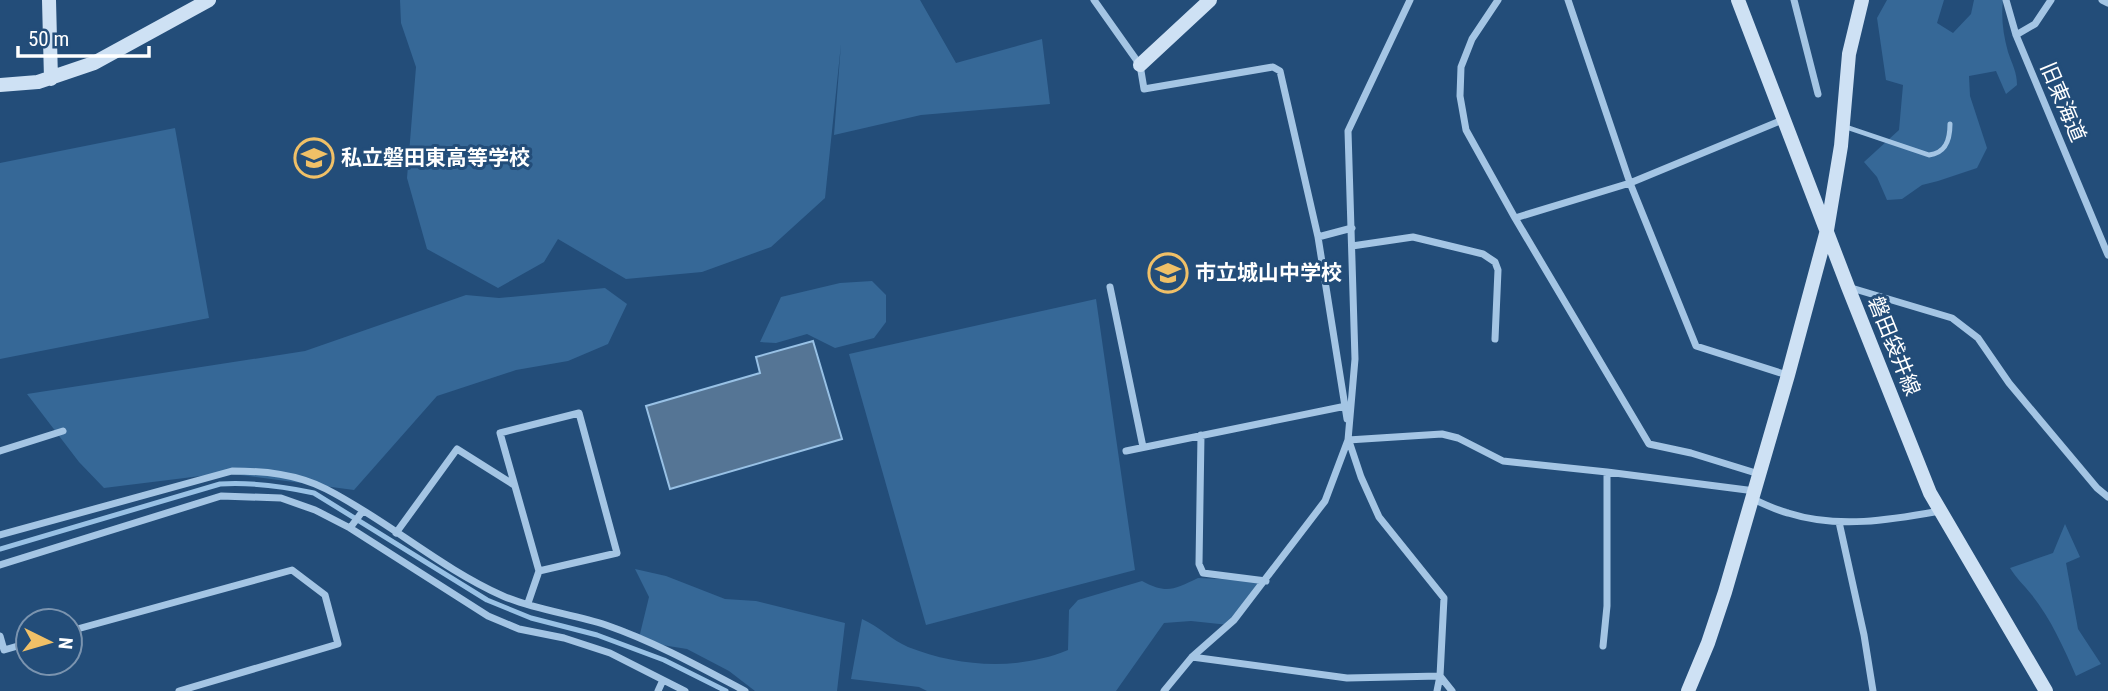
<svg xmlns="http://www.w3.org/2000/svg" width="2108" height="691" font-family="'Roboto Condensed','Noto Sans JP',sans-serif">
	<style>
		.green { fill: #366897 }
		.water { fill: #557595; stroke: #98c1e5; stroke-width: 2 }
		.lines { fill: none; stroke-linecap: round; stroke-linejoin: round }
		.stream { stroke: #98c1e5; stroke-width: 5 }
		.lane { stroke: #a4c5e4; stroke-width: 5 }
		.street { stroke: #a4c5e4; stroke-width: 7 }
		.secondary { stroke: #cee1f4; stroke-width: 14 }
		.labels { text-anchor: middle; dominant-baseline: central; stroke-width: 6; stroke-linejoin: round; paint-order: stroke }
		.street-label { font-size: 21px; fill: #fff; stroke: #234d79 }
		.poi-label { font-size: 21px; font-weight: bold; fill: #fff; stroke: #234d79; text-anchor: start }
	</style>
	<rect width="100%" height="100%" fill="#234d79"/>
	<path class="green" d="M 400,0 L 920,0 L 956,63 L 1042,39 L 1050,104 L 921,115 L 834,135 L 841,44 L 825,198 L 771,247 L 702,272 L 626,279 L 558,239 L 544,262 L 498,288 L 427,249 L 407,178 L 416,67 L 401,23 Z
		M 1887,0 L 1944,0 L 1937,23 L 1953,33 L 1971,14 L 1974,0 L 2003,0 C 2001,18 2003,34 2008,52 C 2012,64 2017,72 2017,85 L 2006,94 L 1996,71 L 1969,76 L 1970,96 L 1987,148 L 1977,168 L 1938,181 L 1922,185 L 1902,199 L 1887,200 L 1877,177 L 1864,162 L 1899,130 L 1903,85 L 1886,80 L 1877,18 Z
		M 175,128 L 209,318 L 0,359 L 0,163 Z
		M 872,281 L 886,295 L 886,322 L 874,338 L 835,348 L 807,334 L 776,343 L 760,342 L 781,297 L 840,283 Z
		M 605,288 L 627,304 L 608,344 L 568,361 L 516,370 L 437,396 L 354,490 L 225,473 L 104,488 L 79,462 L 27,394 L 305,351 L 466,295 L 499,298 Z
		M 1096,299 L 1135,570 L 926,625 L 849,354 Z
		M 2065,524 L 2080,557 L 2066,563 L 2078,629 L 2101,664 L 2076,676 C 2064,648 2050,617 2031,594 C 2024,585 2016,578 2010,568 L 2053,553 Z
		M 635,569 L 666,576 L 725,599 L 756,601 L 845,623 L 837,691 L 755,691 L 729,671 L 687,649 L 656,644 L 639,638 L 649,597 Z
		M 1198,578 L 1266,581 L 1229,625 L 1191,621 L 1164,623 L 1116,691 L 927,691 L 919,687 L 851,679 L 862,619 C 878,626 892,640 908,647 C 959,667 1017,671 1068,650 L 1069,610 L 1078,600 L 1142,581 C 1167,594 1173,590 1198,578 Z"/>
	<path class="water" d="M 813,341 L 842,439 L 670,489 L 646,406 L 760,373 L 756,357 Z"/>
	<g class="lines">
		<path class="stream" d="M 0,549 L 220,484 C 253,482 282,486 314,493 L 487,600 L 531,618 L 597,635 L 664,660 L 726,691"/>
		<path class="lane" d="M 1846,127 L 1929,155 C 1946,153 1950,140 1950,124"/>
		<path class="street" d="M 1094,0 L 1140,65 L 1144,89 L 1273,67 L 1280,71 L 1318,237 L 1352,228
			M 1498,0 L 1472,39 L 1461,67 L 1460,96 L 1466,130 L 1515,218 L 1649,444 L 1691,453 L 1759,474
			M 1568,0 L 1630,183 L 1696,346 L 1787,375
			M 1794,0 L 1818,94
			M 2006,0 L 2016,35 L 2108,255
			M 2102,0 L 2108,3
			M 2016,35 L 2035,24 L 2051,0
			M 1515,218 L 1630,183 L 1785,119
			M 1318,237 L 1347,419
			M 1352,246 L 1413,237 L 1483,254 L 1495,262 L 1498,270 L 1495,339
			M 1110,287 L 1143,447
			M 1848,287 L 1952,318 L 1978,338 L 2009,383 L 2097,488 L 2108,497
			M 1201,435 L 1199,564 L 1203,573 L 1266,581
			M 1348,440 L 1442,434 L 1458,438 L 1503,461 L 1607,472 L 1755,491
			M 1349,441 L 1361,477 L 1379,517 L 1444,598 L 1440,676 L 1437,691
			M 0,451 L 63,431
			M 1126,451 L 1346,406
			M 1753,499 C 1764,504 1776,510 1788,513 C 1838,529 1890,520 1940,511
			M 1839,522 L 1864,635 L 1873,691
			M 350,528 L 362,512
			M 396,533 L 457,449 L 514,485
			M 0,535 L 232,471 C 264,471 297,474 326,489 C 387,520 440,568 503,596 C 535,610 573,614 606,625 C 655,642 700,667 745,691
			M 0,565 L 221,496 L 281,498 L 315,510 L 350,528 L 488,616 L 519,629 L 564,638 L 610,653 L 685,691
			M 528,603 L 539,571 L 617,553 L 579,413 L 500,433 L 539,571
			M 70,631 L 292,570 L 325,595 L 338,644 L 179,691
			M 0,636 L 4,650 L 28,643
			M 1603,646 L 1607,606 L 1607,472
			M 1192,657 L 1347,678 L 1440,676 L 1452,691
			M 658,691 L 663,680
			M 1164,691 L 1192,657 L 1234,620 L 1325,501 L 1348,440 L 1355,359 L 1348,131 L 1410,0"/>
		<path class="secondary" d="M 49,0 L 51,79
			M 1738,0 L 1848,287 L 1930,493 L 2046,691
			M 1140,65 L 1210,0
			M 0,85 L 38,82 L 94,63 L 209,0
			M 1688,691 L 1708,643 L 1725,592 L 1788,375 L 1827,230 L 1841,146 L 1849,54 L 1862,0"/>
	</g>
	<defs>
		<g id="school-ring" transform="scale(2.0125)"><circle r="9.5" fill="#234d79" stroke="#f0c067" stroke-width="1.5"/><path d="M0-5L7-2L0 1L-7-2ZM-4 1L0 2.5L4 1V4Q0 6-4 4Z" fill="#f0c067"/></g>
	</defs>
	<g fill-rule="evenodd">
		<use href="#school-ring" x="314" y="158"/>
		<use href="#school-ring" x="1168" y="273"/>
	</g>
	<g class="labels">
		<g class="street-label">
			<text transform="translate(2063 102) rotate(67)">旧東海道</text>
			<text transform="translate(1894 346) rotate(68)">磐田袋井線</text>
		</g>
		<g class="poi-label">
			<text x="341" y="158">私立磐田東高等学校</text>
			<text x="1195" y="273">市立城山中学校</text>
		</g>
	</g>
	<g transform="translate(49 642) rotate(95)"><circle r="33" fill="#234d79" stroke="#7b94af" stroke-width="2"/>
	<path d="M0-5L12 26L0 18L-12 26Z" fill="#f0c067"/>
	<text y="-10" font-size="19" font-weight="bold" text-anchor="middle" fill="#ffffff">N</text>
	</g>
	<path d="M18 46v10h131v-10" fill="none" stroke="#ffffff" stroke-width="3.5"/>
	<text x="28" y="46" font-size="21" fill="#ffffff" stroke="#234d79" stroke-width="5" paint-order="stroke">50 m</text>
</svg>
